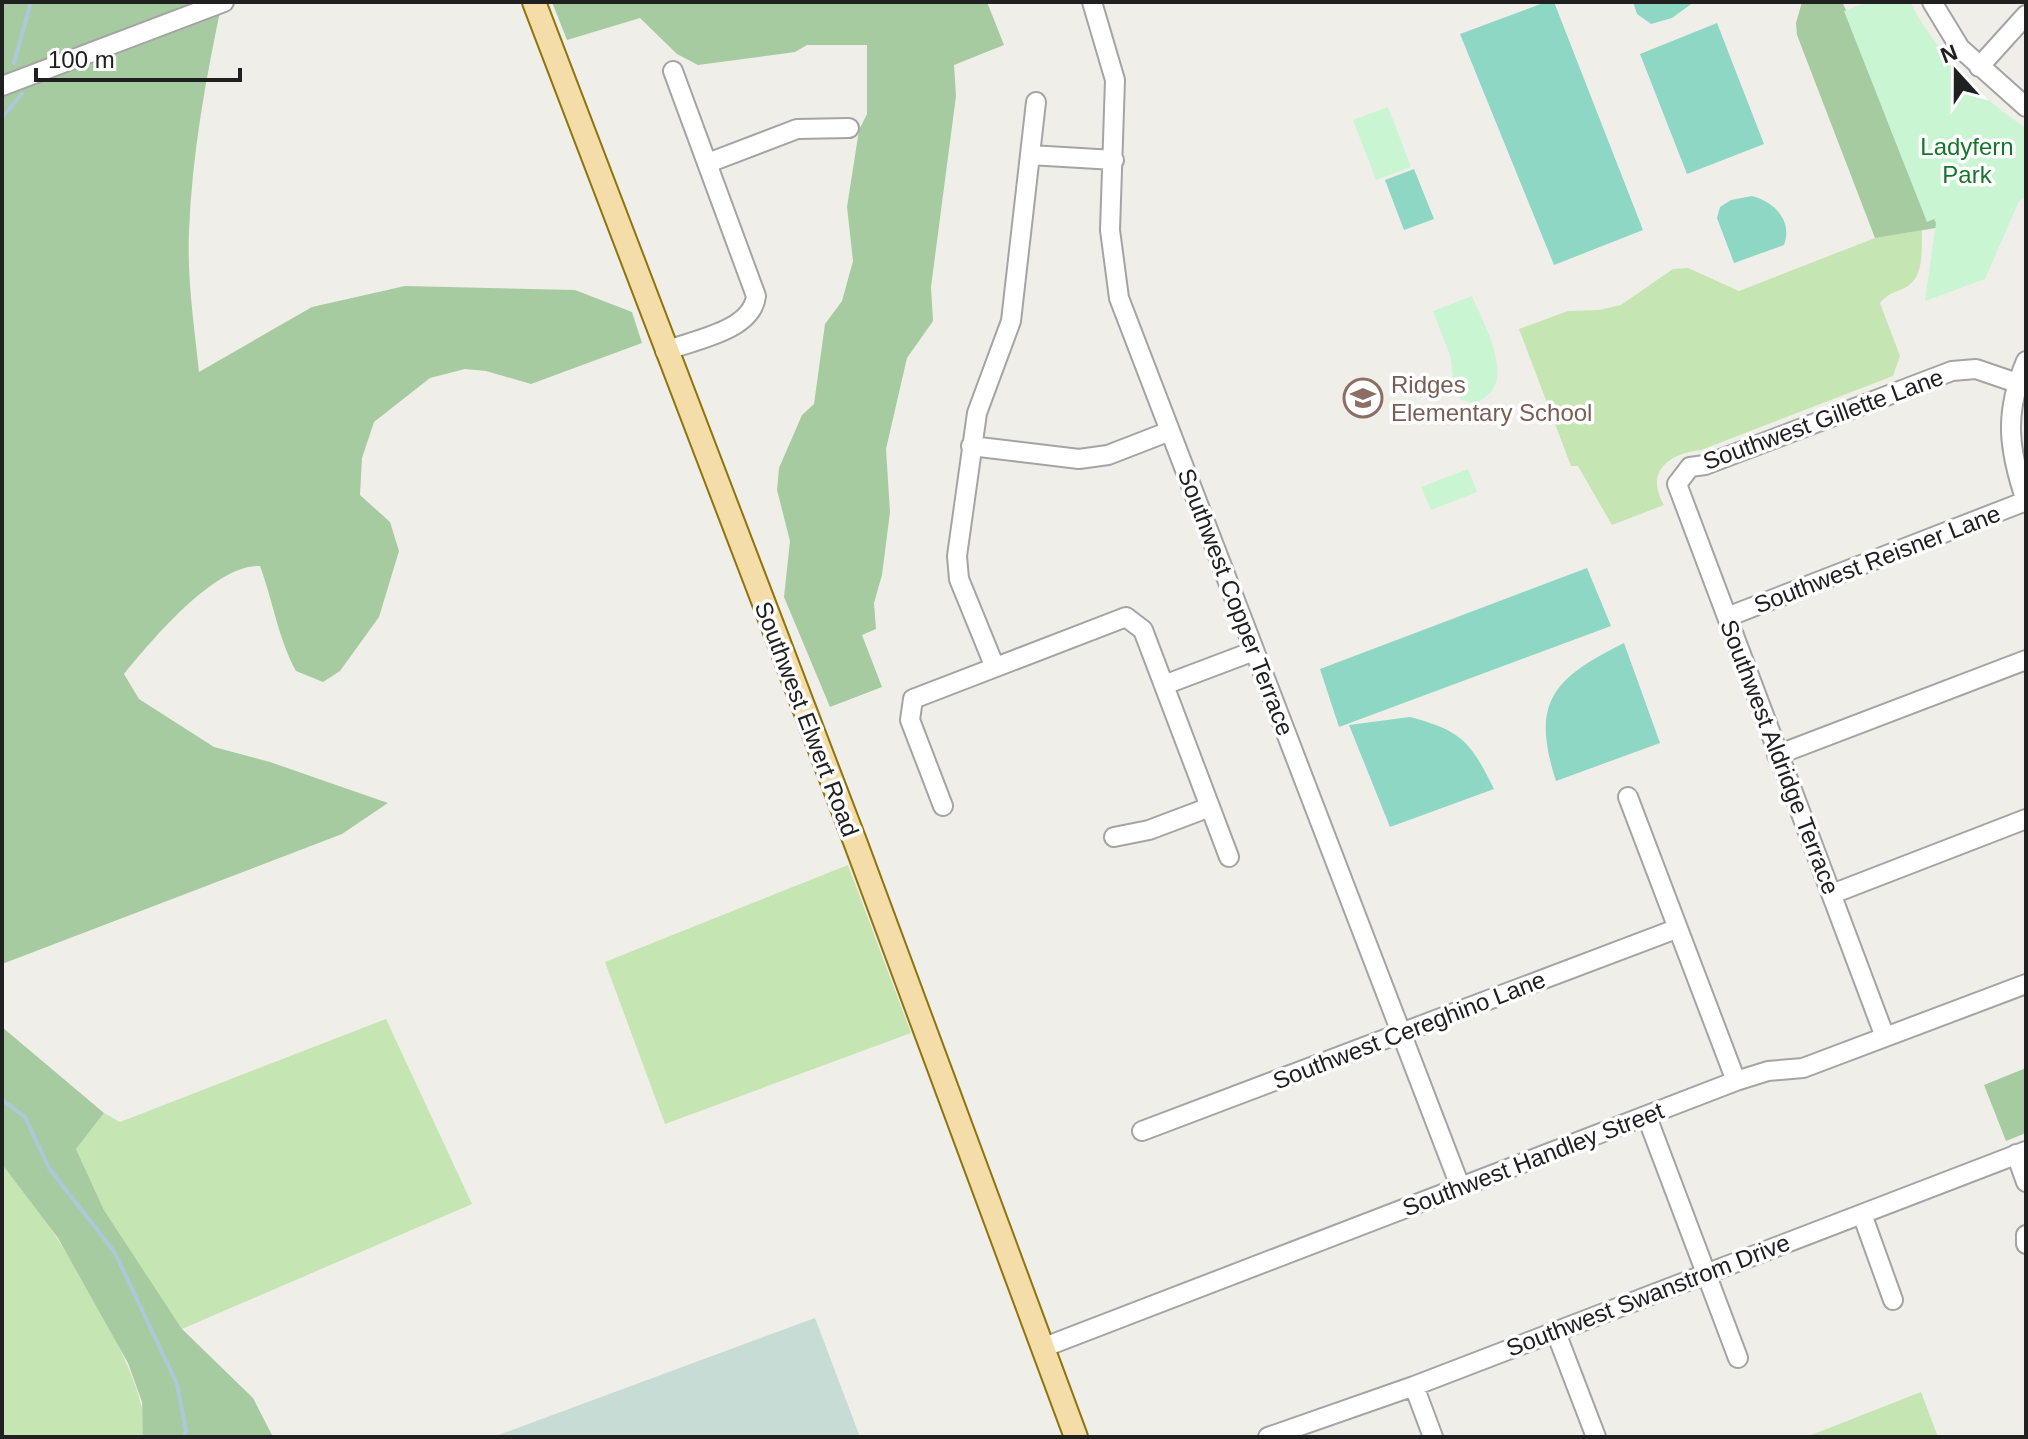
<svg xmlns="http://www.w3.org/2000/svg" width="2028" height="1439" font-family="Arial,sans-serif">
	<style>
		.grass { fill: #c5e5b3 }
		.forest { fill: #a7cba0 }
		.wetland { fill: #c6dcd5 }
		.park { fill: #c9f5d2 }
		.pitch { fill: #8dd7c4 }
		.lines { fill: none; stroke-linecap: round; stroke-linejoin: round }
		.stream { stroke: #acc9d9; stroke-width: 4 }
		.minor-casing { stroke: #a4a4a4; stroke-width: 22 }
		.major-casing { stroke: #8f740e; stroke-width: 26 }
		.minor { stroke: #fff; stroke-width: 18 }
		.major { stroke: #f4dda9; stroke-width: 22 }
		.labels { text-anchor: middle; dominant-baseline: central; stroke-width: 7; stroke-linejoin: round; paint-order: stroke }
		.park-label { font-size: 24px; fill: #16762a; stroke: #fff }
		.education-label { font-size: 24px; fill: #785e54; stroke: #fff; text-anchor: start }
		.street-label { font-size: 24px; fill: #202020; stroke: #fff }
	</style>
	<rect width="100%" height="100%" fill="#f0eee8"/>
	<path class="grass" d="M 1922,230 C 1921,248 1925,274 1908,286 C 1897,293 1888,292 1880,303 L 1900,356 L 1893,376 L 1701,450 C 1670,453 1644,471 1664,505 L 1612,525 L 1578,466 L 1571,466 L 1519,329 L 1568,311 L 1599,310 L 1621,305 L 1673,269 L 1688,268 L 1739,291 L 1875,238 Z
		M 848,865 L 911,1033 L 665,1124 L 605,962 Z
		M 386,1019 L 472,1204 L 182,1329 L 104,1210 L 76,1149 L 104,1113 L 120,1122 Z
		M 2,1164 C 40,1203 158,1386 143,1437 L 2,1437 Z
		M 1921,1392 L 1938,1437 L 1806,1437 Z"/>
	<path class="forest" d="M 2,2 L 222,2 C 206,78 192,153 189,232 C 187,278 194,325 199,372 L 312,307 L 405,286 L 575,290 L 632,312 L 642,343 L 531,384 L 486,371 L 465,369 L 430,378 L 374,422 L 362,458 L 360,495 L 390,522 L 399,551 L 379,617 L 340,671 L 323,682 L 296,671 C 278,638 273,601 260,566 C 215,564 152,640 124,674 L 139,699 L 214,747 L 270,762 L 388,803 L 342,834 L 2,964 Z
		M 552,2 L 987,2 L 1004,45 L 954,65 L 956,96 L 931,287 L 933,321 L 907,358 L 886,449 L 890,512 L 882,575 L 874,603 L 876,629 L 862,635 L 882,687 L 830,707 L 784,597 L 790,541 L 777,490 L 779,468 L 802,415 L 814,404 L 825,324 L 842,301 L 853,261 L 847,207 L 859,130 L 867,114 L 867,45 L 807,45 L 795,52 L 698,65 L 677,54 L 640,18 L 567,40 Z
		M 1802,2 L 1842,2 L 1954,225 L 1875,238 L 1797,35 L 1796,23 Z
		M 2,1027 L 104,1113 L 76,1149 L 104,1210 L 182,1329 L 253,1398 L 273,1437 L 143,1437 L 142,1402 L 128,1363 L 58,1238 L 2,1164 Z
		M 2026,1068 L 2026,1133 L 2006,1141 L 1984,1085 Z"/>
	<path class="wetland" d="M 815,1318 L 860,1437 L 492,1437 L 501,1434 Z"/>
	<path class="park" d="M 1868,2 L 1910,2 C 1937,53 1979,97 2026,128 L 2026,198 L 2019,201 L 1985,279 L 1925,301 L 1936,223 L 1934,219 L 1927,222 L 1844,11 Z
		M 1388,107 L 1411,167 L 1376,180 L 1353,120 Z
		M 1472,296 C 1484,326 1522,388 1473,403 L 1460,399 L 1454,389 L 1451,358 L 1433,311 Z
		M 1468,469 L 1477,492 L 1431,510 L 1421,487 Z"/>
	<path class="pitch" d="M 1546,2 L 1554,2 L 1643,230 L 1554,265 L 1460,34 Z
		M 1633,2 L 1694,2 L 1672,18 L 1651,24 L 1637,14 Z
		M 1717,23 L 1764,144 L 1687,174 L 1640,54 Z
		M 1414,169 L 1434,219 L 1404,230 L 1385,180 Z
		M 1752,196 C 1774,202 1793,220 1784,245 L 1734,263 L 1717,218 L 1720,207 L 1731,200 Z
		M 1587,568 L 1611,626 L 1339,727 L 1320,669 Z
		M 1624,643 L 1660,743 L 1556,781 C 1530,701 1554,678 1624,643 Z
		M 1410,717 C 1462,731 1470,741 1494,789 L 1390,827 L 1349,725 Z"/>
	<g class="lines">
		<path class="stream" d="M 14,63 L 31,2
			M 2,117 L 22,94
			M 2,1100 L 25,1117 L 49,1168 L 115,1253 L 177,1384 L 186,1431 L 184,1437"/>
		<g class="minor-casing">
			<path id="minor" d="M 1092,2 L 1115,80 L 1110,230 L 1119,298 L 1460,1186
				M 1932,2 L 1960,48 L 2026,107
				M 1979,67 L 2026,15
				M 2,86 L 224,2
				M 1030,155 L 1114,160
				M 708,163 L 797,129 L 849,128
				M 665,351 C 694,340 752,331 756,296 L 673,71
				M 2026,361 C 2004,413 2008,448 2026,501
				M 971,446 L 1079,459 L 1108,455 L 1170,431
				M 1727,617 L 2026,501
				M 994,665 L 959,579 L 957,556 L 977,413 L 1011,321 L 1036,102
				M 1164,685 L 1254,651
				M 1777,755 L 2026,660
				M 1628,797 L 1736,1081
				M 943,806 L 910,720 L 913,699 L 1126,617 L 1143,630 L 1229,857
				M 1114,837 L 1149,830 L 1210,807
				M 1832,894 L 2026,819
				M 1885,1037 L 1677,484 L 1690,467 L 1705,465 L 1952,371 L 1976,369 L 2017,383
				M 1647,1117 L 1738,1358
				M 1142,1131 L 1676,929
				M 2016,1154 L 2026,1182
				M 1862,1214 L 1893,1300
				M 2026,1235 L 2026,1244
				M 1555,1330 L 1596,1437
				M 1042,1348 L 1736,1081 L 1768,1071 L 1803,1068 L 2026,984
				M 1414,1386 L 1433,1437
				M 1268,1437 L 1414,1386 L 2026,1151"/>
		</g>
		<g class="major-casing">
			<path id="major" d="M 534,2 L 856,844 L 1076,1437"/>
		</g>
		<use href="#minor" class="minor"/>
		<use href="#major" class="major"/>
	</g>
	<defs>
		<g id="school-ring" transform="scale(2)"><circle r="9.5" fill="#fff" stroke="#8d6e63" stroke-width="1.5"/><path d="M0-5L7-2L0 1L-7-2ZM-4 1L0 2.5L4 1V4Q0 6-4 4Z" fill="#8d6e63"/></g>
	</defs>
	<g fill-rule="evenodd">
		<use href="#school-ring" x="1363" y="398"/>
	</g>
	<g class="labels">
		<g class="park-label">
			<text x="1967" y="146">Ladyfern<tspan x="1967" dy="28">Park</tspan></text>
		</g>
		<g class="education-label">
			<text x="1391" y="384">Ridges<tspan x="1391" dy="28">Elementary School</tspan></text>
		</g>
		<g class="street-label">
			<text transform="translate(1823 419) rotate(-20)">Southwest Gillette Lane</text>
			<text transform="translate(1877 559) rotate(-21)">Southwest Reisner Lane</text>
			<text transform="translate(1236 602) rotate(69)">Southwest Copper Terrace</text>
			<text transform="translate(807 719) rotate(69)">Southwest Elwert Road</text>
			<text transform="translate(1780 757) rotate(69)">Southwest Aldridge Terrace</text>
			<text transform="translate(1409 1030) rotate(-21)">Southwest Cereghino Lane</text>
			<text transform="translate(1533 1159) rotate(-21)">Southwest Handley Street</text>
			<text transform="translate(1648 1295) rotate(-21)">Southwest Swanstrom Drive</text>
		</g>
	</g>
	<rect width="2028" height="1439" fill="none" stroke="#202020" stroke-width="8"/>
	<g transform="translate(1956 72) rotate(339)" stroke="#ffffff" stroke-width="6" paint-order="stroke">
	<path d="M0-6L14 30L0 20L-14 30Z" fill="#202020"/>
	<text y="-12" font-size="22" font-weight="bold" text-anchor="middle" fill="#202020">N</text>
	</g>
	<path d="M36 68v12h204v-12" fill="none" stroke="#202020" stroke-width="4"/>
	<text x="48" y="68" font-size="24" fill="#202020" stroke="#ffffff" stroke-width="6" paint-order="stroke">100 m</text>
</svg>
